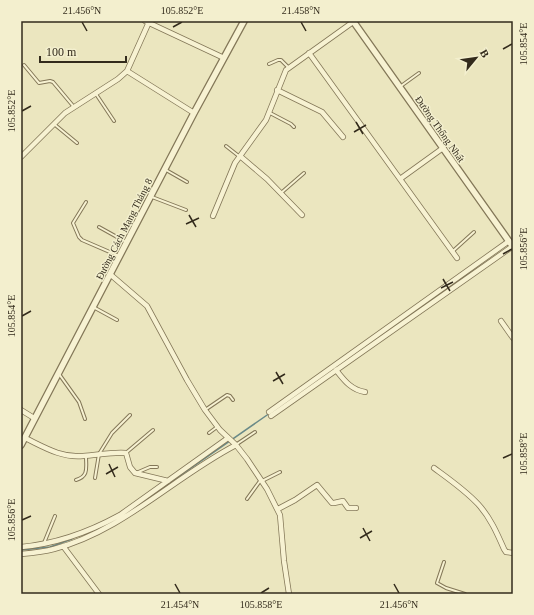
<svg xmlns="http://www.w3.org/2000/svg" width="534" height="615" font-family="'Times New Roman',serif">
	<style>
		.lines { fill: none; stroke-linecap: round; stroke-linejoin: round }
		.stream { stroke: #6a8a88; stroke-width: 1.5 }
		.service-casing { stroke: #837758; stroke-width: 4 }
		.minor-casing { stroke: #837758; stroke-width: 6 }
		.tertiary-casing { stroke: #837758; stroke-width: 8 }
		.service { stroke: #f7f2d2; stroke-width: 2 }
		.minor { stroke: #f7f2d2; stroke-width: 4.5 }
		.tertiary { stroke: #f7f2d2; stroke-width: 5.5 }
		.ticks { fill: none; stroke: #332b1c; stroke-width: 1.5 }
		.labels { text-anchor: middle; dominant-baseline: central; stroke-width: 3; stroke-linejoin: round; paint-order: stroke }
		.street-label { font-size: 10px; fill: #332b1c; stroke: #f3efce }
		.neatline { fill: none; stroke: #332b1c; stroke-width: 1.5 }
		.ticks-label { font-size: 10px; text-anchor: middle; fill: #332b1c }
	</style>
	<rect width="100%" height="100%" fill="#ebe6bf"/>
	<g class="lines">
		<path class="stream" d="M 145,500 L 270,413
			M 99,528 L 107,525
			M 21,550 L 50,547 L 72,539"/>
		<g class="service-casing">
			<path id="service" d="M 269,64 L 278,60 L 281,60 L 289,68
				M 24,65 L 39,83 L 50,81 L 53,82 L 74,107
				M 401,86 L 419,73
				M 96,94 L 114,121
				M 270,113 L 291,124 L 294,127
				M 54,124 L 77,143
				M 226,146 L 240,157
				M 166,170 L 187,182
				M 281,193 L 304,173
				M 152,197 L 186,210
				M 86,202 L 73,223 L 79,237 L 82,240 L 119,256
				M 99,227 L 126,242
				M 453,251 L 474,232
				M 95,308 L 117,320
				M 59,374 L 79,402 L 85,419
				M 205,410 L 227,395 L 230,396 L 233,400
				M 209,433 L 217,427
				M 237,444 L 255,432
				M 127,452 L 153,430
				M 136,473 L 150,467 L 157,467
				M 95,478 L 99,454 L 112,433 L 130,415
				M 76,480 C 89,476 86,468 86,456
				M 262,481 L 280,472
				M 247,499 L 260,481
				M 44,543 L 55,516
				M 444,562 L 437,583 L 446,588 L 465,594"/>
		</g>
		<g class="minor-casing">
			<path id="minor" d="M 145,21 L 224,58
				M 309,53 L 457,258
				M 127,71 L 194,113
				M 277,90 L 322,112 L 343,137
				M 240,156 L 267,179 L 302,215
				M 21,157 L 65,113 L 118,79 L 127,71 L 149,22
				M 400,179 L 443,148
				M 213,216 L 235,163 L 266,120 L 286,70 L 353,22
				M 111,275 L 147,306 L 187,380 L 205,410 L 220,430 L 236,445 L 247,459 L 267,489 L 280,515 L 284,561 L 289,594
				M 501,321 L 513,338
				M 336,370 C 344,380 351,390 365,392
				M 21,410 L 34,418
				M 269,412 L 509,241
				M 271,416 L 513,246
				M 25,438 C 44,447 61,458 83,456 C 98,455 111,452 126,453 L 130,467 L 135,473 L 168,481
				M 434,468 C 449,479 465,490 478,504 C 490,517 497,533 504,549 L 506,552 L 513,553
				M 278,509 L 295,500 L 317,485 L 332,503 L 334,503 L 343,501 L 348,508 L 356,508
				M 63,546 L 99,594
				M 21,547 C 56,544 89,532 120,515 L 228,438
				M 21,554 C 32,553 43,552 54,549 C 123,531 174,477 236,445"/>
		</g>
		<g class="tertiary-casing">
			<path id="tertiary" d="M 353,21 L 513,247
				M 21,445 L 194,113 L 244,21"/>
		</g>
		<use href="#service" class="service"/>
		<use href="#minor" class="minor"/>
		<use href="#tertiary" class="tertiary"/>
	</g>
	<path class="ticks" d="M 82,22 L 87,31M 301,22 L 306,31M 173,27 L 182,22M 503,49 L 512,44M 22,111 L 31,106M 356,122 L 363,134M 354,132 L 366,125M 189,215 L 196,227M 186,224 L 199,218M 503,254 L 512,249M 443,279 L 450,291M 441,288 L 453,282M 22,316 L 31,311M 276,372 L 283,384M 273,381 L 285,374M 503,458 L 512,454M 109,464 L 115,477M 106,474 L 118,467M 22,520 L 31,516M 363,528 L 370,541M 360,538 L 372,531M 175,584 L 180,593M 394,584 L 399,593M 261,593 L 269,588"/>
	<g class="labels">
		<g class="street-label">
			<text transform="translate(440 129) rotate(55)">Đường Thống Nhất</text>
			<text transform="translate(124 229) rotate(-63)">Đường Cách Mạng Tháng 8</text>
		</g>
	</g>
	<rect width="534" height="615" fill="none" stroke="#f3efce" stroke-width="44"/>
	<g transform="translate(476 58) rotate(61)" stroke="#f3efce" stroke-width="3" paint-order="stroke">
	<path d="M0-3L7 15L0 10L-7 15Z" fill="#332b1c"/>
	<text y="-6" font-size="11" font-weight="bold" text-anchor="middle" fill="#332b1c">B</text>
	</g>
	<path d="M40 56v6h86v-6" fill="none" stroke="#332b1c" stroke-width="2"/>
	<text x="46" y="56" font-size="12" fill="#332b1c" stroke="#f3efce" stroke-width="3" paint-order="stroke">100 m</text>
	<rect x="22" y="22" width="490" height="571" class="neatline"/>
	<g class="ticks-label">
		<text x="82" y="14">21.456°N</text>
		<text x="182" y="14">105.852°E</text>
		<text x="301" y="14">21.458°N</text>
		<text transform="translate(523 44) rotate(-90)" y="4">105.854°E</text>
		<text transform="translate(11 111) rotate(-90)" y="4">105.852°E</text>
		<text transform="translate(523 249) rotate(-90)" y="4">105.856°E</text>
		<text transform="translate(11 316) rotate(-90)" y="4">105.854°E</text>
		<text transform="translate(523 454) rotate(-90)" y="4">105.858°E</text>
		<text transform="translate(11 520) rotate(-90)" y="4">105.856°E</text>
		<text x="180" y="608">21.454°N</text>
		<text x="261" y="608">105.858°E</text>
		<text x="399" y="608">21.456°N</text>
	</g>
</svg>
